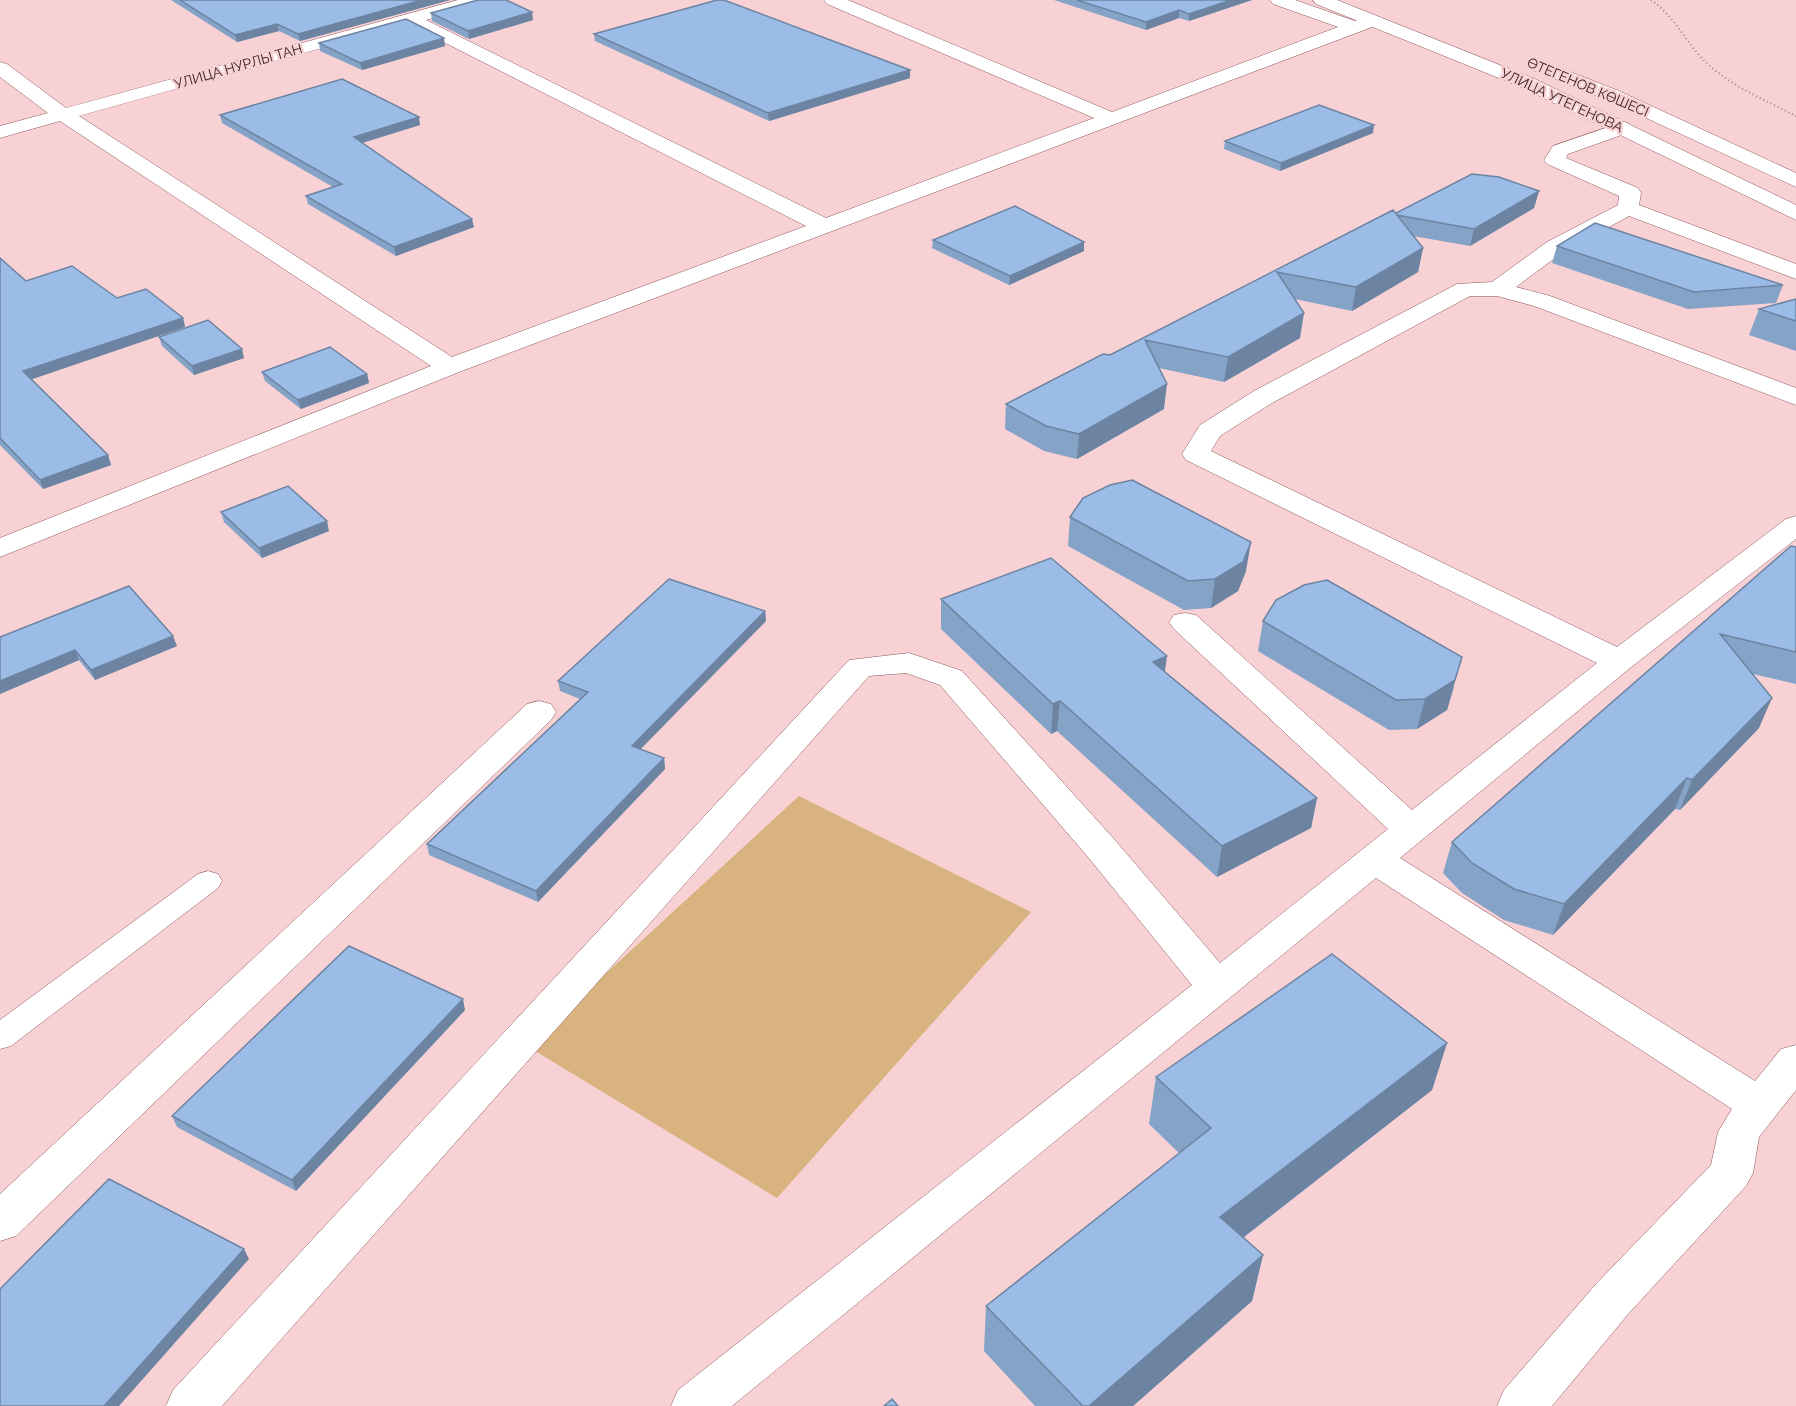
<svg xmlns="http://www.w3.org/2000/svg" width="1796" height="1406" font-family="Raleway,sans-serif">
	<style>
		.green { fill: #d8b37f }
		.lines { fill: none; stroke-linecap: round; stroke-linejoin: round }
		.lane-casing { stroke: #8e585c; stroke-width: 1 }
		.street-casing { stroke: #8e585c; stroke-width: 1 }
		.secondary-casing { stroke: #8e585c; stroke-width: 1 }
		.path { stroke: #9f7f81; stroke-width: 2; stroke-dasharray: 1 3; stroke-linecap: butt }
		.lane { fill: #fff; fill-rule: evenodd }
		.street { fill: #fff; fill-rule: evenodd }
		.secondary { fill: #fff; fill-rule: evenodd }
		.wall { fill: #85a2c7 }
		.shaded-wall { fill: #6c84a2 }
		.building { fill: #9bbce7; stroke: #6c84a2; stroke-width: 1.5 }
		.labels { text-anchor: middle; dominant-baseline: central; stroke-width: 5; stroke-linejoin: round; paint-order: stroke }
		.far-street-label { font-size: 14px; fill: #3a2224; stroke: #f7d1d3 }
	</style>
	<rect width="100%" height="100%" fill="#f7d1d3"/>
	<path class="green" d="M 799,796 L 1031,912 L 777,1198 L 527,1046 Z"/>
	<g class="lines">
		<g class="lane-casing">
			<path id="lane" d="M 208,871 L 218,874 L 222,881 L 218,888 L 11,1046 L 0,1049 L 0,1020 L 198,874 Z"/>
		</g>
		<g class="street-casing">
			<path id="street" d="M 458,0 L 486,0 L 483,4 L 426,20 L 826,218 L 1094,118 L 827,4 L 824,0 L 848,0 L 1112,112 L 1338,27 L 1273,4 L 1270,0 L 1295,0 L 1355,21 L 1374,15 L 1383,20 L 1380,24 L 459,372 L 0,557 L 0,538 L 431,366 L 60,121 L 0,138 L 0,126 L 48,113 L 0,77 L 0,62 L 7,64 L 66,108 ZM 408,24 L 806,226 L 452,357 L 79,116 Z
				M 1623,122 L 1630,124 L 1633,128 L 1630,132 L 1568,154 L 1566,158 L 1638,188 L 1641,193 L 1639,205 L 1796,264 L 1796,279 L 1629,216 L 1563,252 L 1516,287 L 1550,296 L 1796,388 L 1796,405 L 1534,306 L 1497,296 L 1470,296 L 1272,403 L 1220,436 L 1211,451 L 1617,647 L 1786,519 L 1796,516 L 1796,539 L 1630,668 L 1400,858 L 1755,1081 L 1781,1049 L 1796,1045 L 1796,1090 L 1759,1137 L 1753,1173 L 1746,1186 L 1629,1313 L 1552,1406 L 1497,1406 L 1504,1390 L 1597,1283 L 1711,1165 L 1718,1132 L 1732,1109 L 1376,878 L 732,1406 L 671,1406 L 678,1390 L 1192,985 L 1088,857 L 940,685 L 906,673 L 869,676 L 222,1406 L 166,1406 L 173,1390 L 849,660 L 909,653 L 962,671 L 1114,839 L 1220,963 L 1388,829 L 1174,629 L 1169,622 L 1174,615 L 1185,613 L 1196,615 L 1412,810 L 1597,663 L 1186,460 L 1182,454 L 1200,425 L 1254,391 L 1457,284 L 1492,282 L 1547,242 L 1618,205 L 1619,196 L 1547,164 L 1544,160 L 1553,146 Z
				M 539,701 L 551,704 L 556,712 L 551,720 L 16,1236 L 0,1241 L 0,1194 L 527,704 Z"/>
		</g>
		<g class="secondary-casing">
			<path id="secondary" d="M 1313,0 L 1337,0 L 1535,79 L 1796,205 L 1796,220 L 1521,87 L 1316,4 Z
				M 1535,58 L 1619,91 L 1796,173 L 1796,187 L 1605,99 L 1528,68 L 1526,64 L 1528,60 Z"/>
		</g>
		<path class="path" d="M 1651,0 C 1677,18 1687,46 1710,66 C 1735,88 1767,101 1796,116"/>
		<use href="#lane" class="lane"/>
		<use href="#street" class="street"/>
		<use href="#secondary" class="secondary"/>
	</g>
	<path class="wall" d="M 171,0 L 450,0 L 300,41 L 279,31 L 237,42 Z
		M 1054,0 L 1252,0 L 1189,21 L 1179,18 L 1146,30 Z
		M 431,13 L 533,20 L 469,39 L 432,21 Z
		M 594,34 L 910,70 L 910,78 L 769,121 L 595,41 Z
		M 319,43 L 445,46 L 362,70 L 320,51 Z
		M 220,115 L 420,125 L 362,143 L 474,227 L 396,256 L 308,204 L 306,196 L 333,187 L 222,123 Z
		M 1373,133 L 1280,171 L 1224,149 L 1225,141 Z
		M 1539,191 L 1534,208 L 1470,246 L 1413,236 L 1423,248 L 1418,272 L 1352,311 L 1295,299 L 1300,338 L 1224,382 L 1159,368 L 1164,409 L 1077,459 L 1044,451 L 1005,429 L 1006,404 L 1110,355 L 1396,213 Z
		M 933,240 L 1084,242 L 1084,251 L 1009,285 L 932,248 Z
		M 1557,246 L 1783,285 L 1776,303 L 1688,309 L 1552,263 Z
		M 0,258 L 26,281 L 117,298 L 183,318 L 185,327 L 31,379 L 108,455 L 111,465 L 43,489 L 0,445 Z
		M 1796,299 L 1796,351 L 1749,335 L 1759,309 Z
		M 159,337 L 244,358 L 194,375 L 162,346 Z
		M 262,372 L 367,374 L 369,383 L 301,409 L 265,381 Z
		M 221,512 L 329,531 L 262,558 L 224,522 Z
		M 1070,517 L 1246,571 L 1238,591 L 1211,608 L 1184,610 L 1068,546 Z
		M 1796,547 L 1796,684 L 1753,674 L 1759,728 L 1680,810 L 1675,809 L 1553,935 L 1504,920 L 1462,893 L 1443,873 L 1452,842 Z
		M 941,599 L 1165,672 L 1317,798 L 1311,828 L 1217,877 L 1057,731 L 1051,734 L 941,629 Z
		M 765,611 L 766,621 L 640,749 L 664,758 L 665,769 L 538,902 L 429,855 L 427,844 L 580,699 L 560,691 L 558,681 Z
		M 1263,621 L 1454,687 L 1447,710 L 1417,729 L 1389,730 L 1258,651 Z
		M 0,637 L 177,646 L 95,680 L 79,660 L 0,694 Z
		M 465,1010 L 296,1191 L 177,1127 L 172,1116 Z
		M 1447,1043 L 1432,1090 L 1243,1238 L 1263,1255 L 1252,1301 L 1133,1406 L 1035,1406 L 984,1351 L 986,1306 L 1179,1153 L 1149,1124 L 1156,1077 Z"/>
	<path class="shaded-wall" d="M 422,0 L 450,0 L 300,41 L 298,34 Z
		M 1231,0 L 1252,0 L 1189,21 L 1189,14 Z
		M 1179,10 L 1179,18 L 1146,30 L 1146,22 Z
		M 532,12 L 533,20 L 469,39 L 468,31 Z
		M 277,24 L 279,31 L 237,42 L 235,35 Z
		M 444,38 L 445,46 L 362,70 L 360,63 Z
		M 910,70 L 910,78 L 769,121 L 768,113 Z
		M 419,117 L 420,125 L 355,145 L 354,137 Z
		M 1374,125 L 1373,133 L 1280,171 L 1281,163 Z
		M 1539,191 L 1534,208 L 1470,246 L 1474,229 Z
		M 472,219 L 474,227 L 396,256 L 394,247 Z
		M 1084,242 L 1084,251 L 1009,285 L 1010,276 Z
		M 1423,248 L 1418,272 L 1352,311 L 1356,287 Z
		M 1304,313 L 1300,338 L 1224,382 L 1228,357 Z
		M 183,318 L 185,327 L 27,381 L 23,371 Z
		M 242,349 L 244,358 L 194,375 L 192,366 Z
		M 367,374 L 369,383 L 301,409 L 298,400 Z
		M 1167,384 L 1164,409 L 1077,459 L 1079,434 Z
		M 108,455 L 111,465 L 43,489 L 40,480 Z
		M 327,521 L 329,531 L 262,558 L 259,548 Z
		M 1251,542 L 1246,571 L 1238,591 L 1211,608 L 1215,579 Z
		M 765,611 L 766,621 L 633,757 L 632,746 Z
		M 173,636 L 177,646 L 95,680 L 91,670 Z
		M 75,650 L 79,660 L 0,694 L 0,681 Z
		M 1167,656 L 1163,686 L 1153,662 Z
		M 1462,657 L 1447,710 L 1417,729 L 1425,699 Z
		M 1772,698 L 1759,728 L 1680,810 L 1692,780 Z
		M 1060,701 L 1057,731 L 1051,734 L 1053,704 Z
		M 664,758 L 665,769 L 538,902 L 536,891 Z
		M 1687,778 L 1675,809 L 1553,935 L 1564,904 Z
		M 1317,798 L 1311,828 L 1217,877 L 1222,846 Z
		M 463,999 L 465,1010 L 296,1191 L 292,1180 Z
		M 1447,1043 L 1432,1090 L 1210,1263 L 1220,1217 Z
		M 244,1249 L 249,1259 L 119,1406 L 104,1406 Z
		M 1263,1255 L 1252,1301 L 1133,1406 L 1089,1406 Z"/>
	<path class="building" d="M 180,0 L 422,0 L 298,34 L 277,24 L 235,35 Z
		M 478,0 L 506,0 L 532,12 L 468,31 L 431,13 Z
		M 717,0 L 724,0 L 910,70 L 768,113 L 594,34 Z
		M 1077,0 L 1231,0 L 1189,14 L 1179,10 L 1146,22 Z
		M 406,19 L 444,38 L 360,63 L 319,43 Z
		M 342,79 L 419,117 L 354,137 L 472,219 L 394,247 L 306,196 L 342,184 L 220,115 Z
		M 1319,105 L 1374,125 L 1281,163 L 1225,141 Z
		M 1472,174 L 1499,177 L 1539,191 L 1474,229 L 1397,215 L 1396,213 Z
		M 1015,206 L 1084,242 L 1010,276 L 933,240 Z
		M 1393,210 L 1423,248 L 1356,287 L 1277,272 L 1304,313 L 1228,357 L 1145,340 L 1167,384 L 1079,434 L 1046,426 L 1006,404 L 1103,354 L 1110,355 Z
		M 1595,223 L 1783,285 L 1694,292 L 1557,246 Z
		M 0,258 L 26,281 L 72,266 L 117,298 L 146,289 L 183,318 L 23,371 L 108,455 L 40,480 L 0,438 Z
		M 1796,299 L 1796,321 L 1759,309 Z
		M 208,320 L 242,349 L 192,366 L 159,337 Z
		M 330,347 L 367,374 L 298,400 L 262,372 Z
		M 1132,480 L 1251,542 L 1243,562 L 1215,579 L 1188,581 L 1070,517 L 1083,498 L 1110,485 Z
		M 288,486 L 327,521 L 259,548 L 221,512 Z
		M 1791,546 L 1796,547 L 1796,652 L 1720,634 L 1772,698 L 1692,780 L 1687,778 L 1564,904 L 1514,889 L 1472,863 L 1452,842 Z
		M 1051,558 L 1167,656 L 1153,662 L 1317,798 L 1222,846 L 1060,701 L 1053,704 L 941,599 Z
		M 669,579 L 765,611 L 632,746 L 664,758 L 536,891 L 427,844 L 588,692 L 558,681 Z
		M 1327,580 L 1462,657 L 1455,680 L 1425,699 L 1396,700 L 1263,621 L 1276,600 L 1304,585 Z
		M 129,586 L 173,636 L 91,670 L 75,650 L 0,681 L 0,637 Z
		M 349,946 L 463,999 L 292,1180 L 172,1116 Z
		M 1332,954 L 1447,1043 L 1220,1217 L 1263,1255 L 1089,1406 L 1083,1406 L 986,1306 L 1211,1128 L 1156,1077 Z
		M 109,1179 L 244,1249 L 104,1406 L 0,1406 L 0,1289 Z
		M 892,1399 L 898,1406 L 884,1406 Z"/>
	<g class="labels">
		<g class="far-street-label">
			<text transform="translate(238 66) rotate(-16)">УЛИЦА НУРЛЫ ТАН</text>
			<text transform="translate(1588 87) rotate(23)">ӨТЕГЕНОВ КӨШЕСІ</text>
			<text transform="translate(1562 100) rotate(25)">УЛИЦА УТЕГЕНОВА</text>
		</g>
	</g>
</svg>
